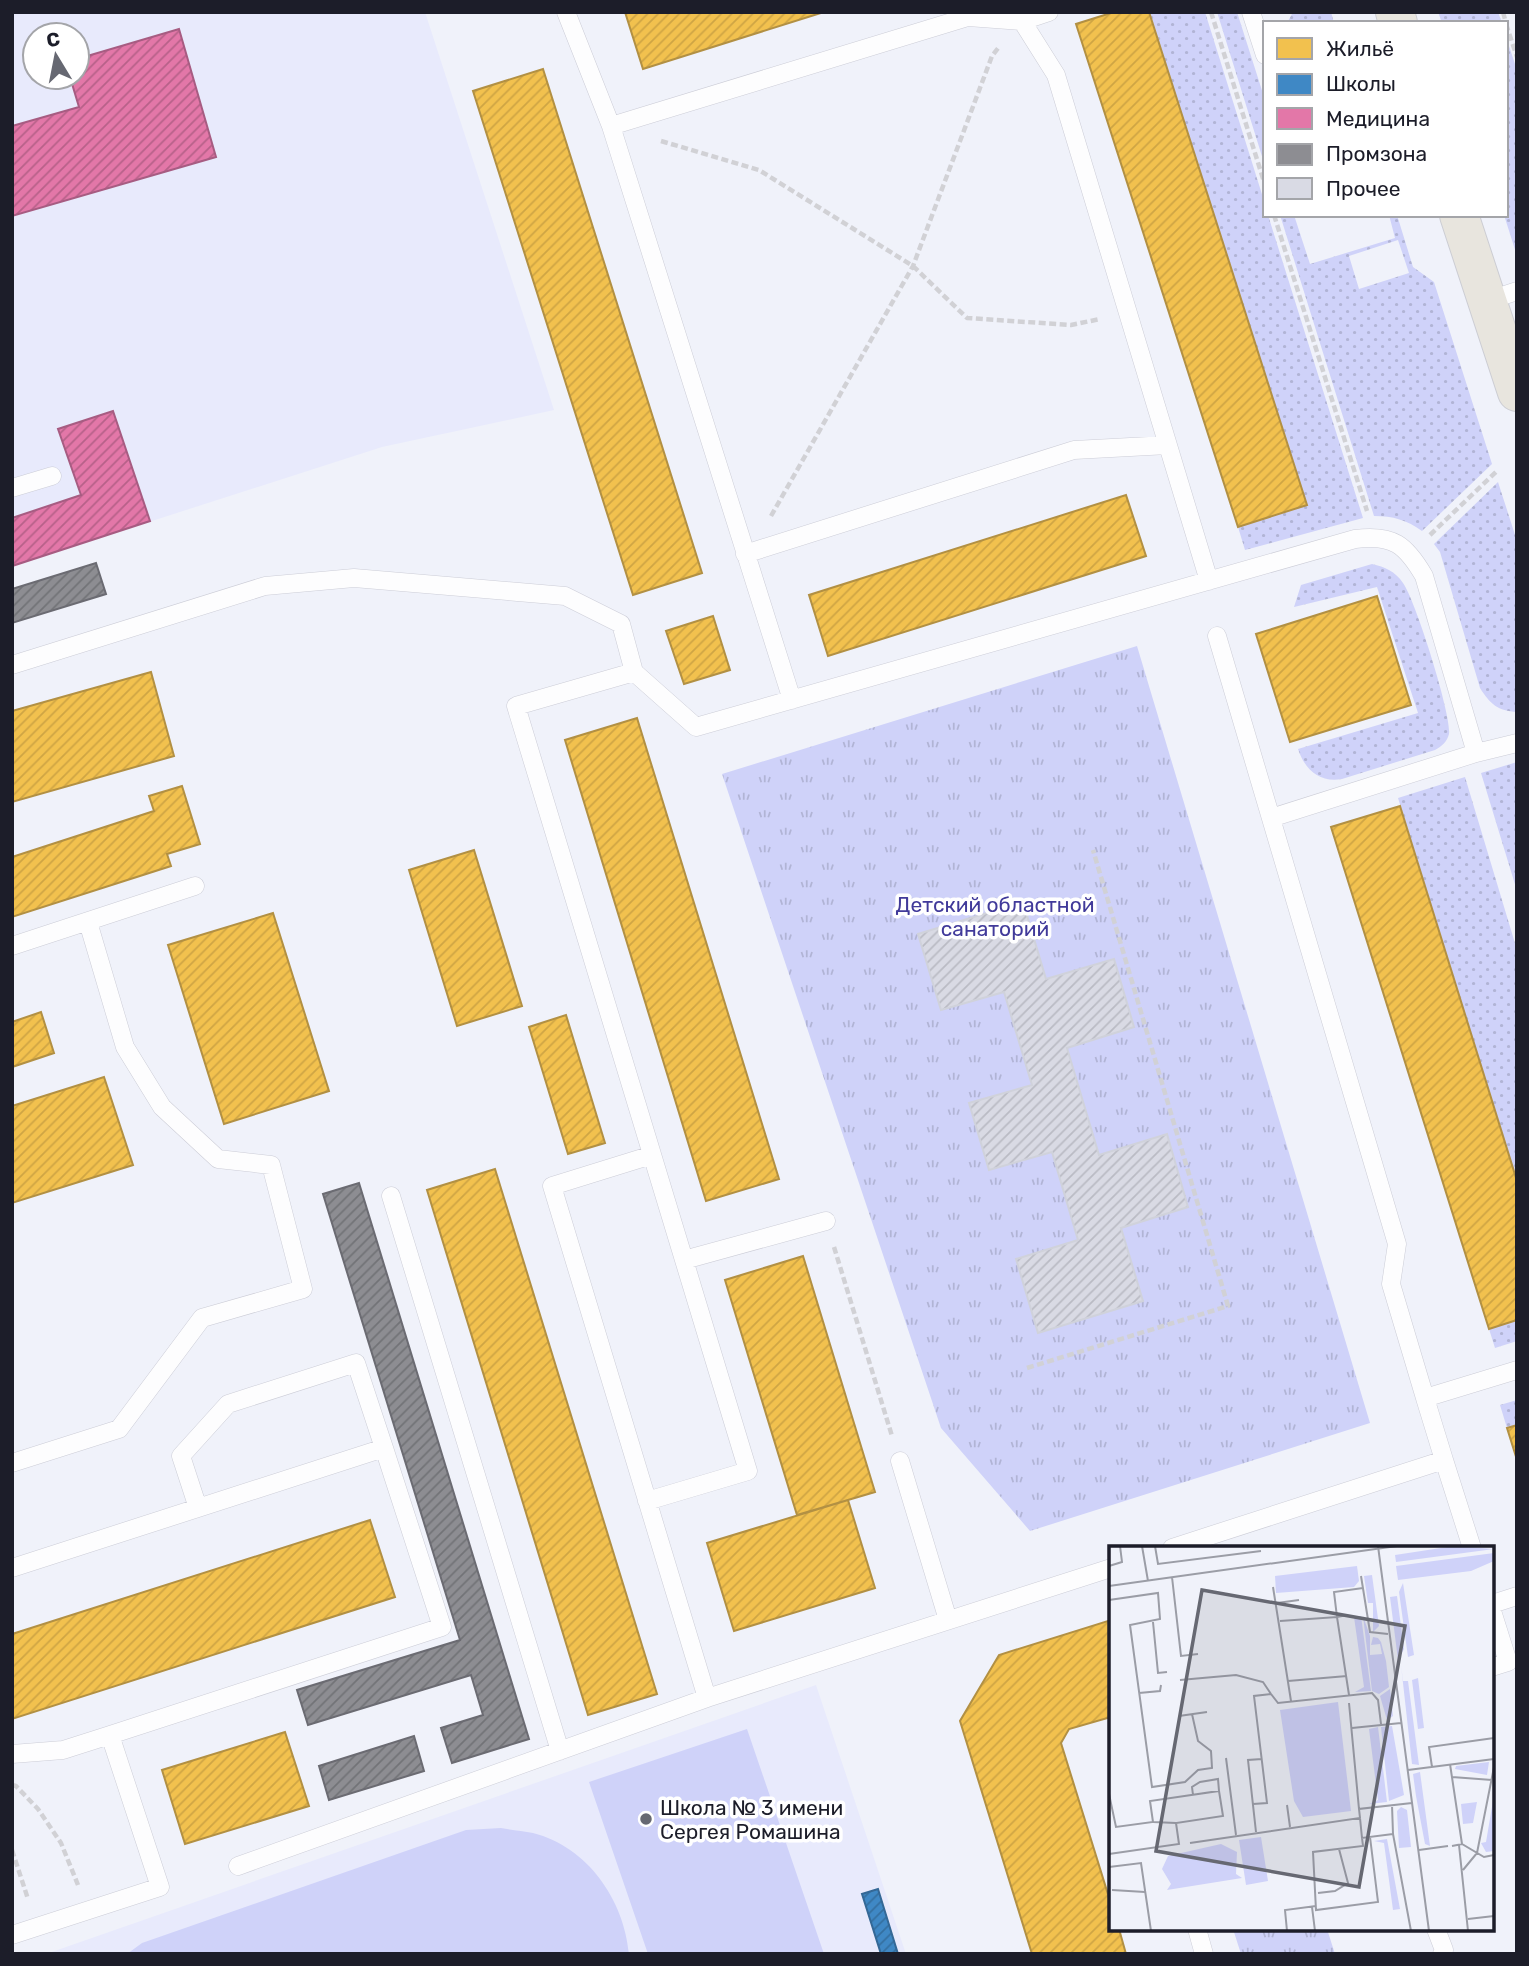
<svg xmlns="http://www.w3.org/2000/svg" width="1529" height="1966" font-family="Rubik,sans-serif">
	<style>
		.built { fill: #e8eafc; fill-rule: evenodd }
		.grass { fill: url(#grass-dots); fill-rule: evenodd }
		.park { fill: url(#park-tufts) }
		.pitch { fill: #cfd2f9 }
		.homes { fill: url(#homes-hatch); stroke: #b29043; stroke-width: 2 }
		.schools { fill: url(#schools-hatch); stroke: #346896; stroke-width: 2 }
		.health { fill: url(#health-hatch); stroke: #a75c82; stroke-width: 2 }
		.industry { fill: url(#industry-hatch); stroke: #6b6b72; stroke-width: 2 }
		.building { fill: url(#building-hatch); stroke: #d0d2db; stroke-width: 2 }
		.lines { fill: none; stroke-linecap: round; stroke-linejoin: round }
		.service-casing { stroke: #cccdd7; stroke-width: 19 }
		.primary-casing { stroke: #cccdd3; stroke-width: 40 }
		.path { stroke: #d1d1d5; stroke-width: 4.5; stroke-dasharray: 7 3.5; stroke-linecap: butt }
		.service { stroke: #fdfdfe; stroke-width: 18 }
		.primary { stroke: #e8e5de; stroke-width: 38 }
		.poi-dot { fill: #666872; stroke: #fff; stroke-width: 2.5 }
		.labels { text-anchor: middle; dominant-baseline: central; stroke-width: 7; stroke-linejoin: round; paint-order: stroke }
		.park-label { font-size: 21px; fill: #413a9a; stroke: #fff }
		.poi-label { font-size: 21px; fill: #1c1d29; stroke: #fff; text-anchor: start }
		.inset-road { fill: none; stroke: #9b9da6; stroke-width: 2 }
		.view { fill: #666872; fill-opacity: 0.15; stroke: #666872; stroke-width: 3.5 }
		.inset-edge { fill: none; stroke: #1c1d29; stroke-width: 3.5 }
	</style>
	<defs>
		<pattern id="grass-dots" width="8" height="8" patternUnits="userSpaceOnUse" patternTransform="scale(1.75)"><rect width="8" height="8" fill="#cfd2f9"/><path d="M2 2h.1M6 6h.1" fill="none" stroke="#b1b4d5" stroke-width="1.8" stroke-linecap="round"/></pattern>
		<pattern id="park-tufts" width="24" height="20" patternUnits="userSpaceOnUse" patternTransform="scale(1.75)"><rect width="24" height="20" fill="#cfd2f9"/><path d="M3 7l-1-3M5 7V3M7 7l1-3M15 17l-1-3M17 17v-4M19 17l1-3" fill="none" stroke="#b1b4d5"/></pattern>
		<pattern id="homes-hatch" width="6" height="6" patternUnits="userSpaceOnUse" patternTransform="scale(1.75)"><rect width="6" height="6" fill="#f2c14e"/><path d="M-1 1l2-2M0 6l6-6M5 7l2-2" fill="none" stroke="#cfa544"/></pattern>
		<pattern id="schools-hatch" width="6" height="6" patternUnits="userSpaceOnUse" patternTransform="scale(1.75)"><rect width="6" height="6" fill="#3f88c5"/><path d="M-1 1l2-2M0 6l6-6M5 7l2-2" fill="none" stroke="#346fa0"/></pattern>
		<pattern id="health-hatch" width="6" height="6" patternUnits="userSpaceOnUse" patternTransform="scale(1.75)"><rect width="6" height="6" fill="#e377a8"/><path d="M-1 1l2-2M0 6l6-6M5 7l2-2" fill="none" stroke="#b76189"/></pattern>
		<pattern id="industry-hatch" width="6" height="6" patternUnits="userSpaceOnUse" patternTransform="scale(1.75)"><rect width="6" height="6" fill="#8d8d92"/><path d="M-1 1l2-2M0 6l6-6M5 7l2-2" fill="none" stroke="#727377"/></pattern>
		<pattern id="building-hatch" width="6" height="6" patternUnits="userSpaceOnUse" patternTransform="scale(1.75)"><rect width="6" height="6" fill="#d9dae4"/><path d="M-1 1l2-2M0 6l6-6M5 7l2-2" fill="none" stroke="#babbc4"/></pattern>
	</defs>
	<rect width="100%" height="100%" fill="#f0f2fa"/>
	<path class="built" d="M 12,12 L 425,12 L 554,410 L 382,447 L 12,566 ZM 35,35 L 77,35 L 77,77 L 35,77 Z
		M 816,1685 L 906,1954 L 46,1954 Z"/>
	<path class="grass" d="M 1149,12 L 1205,12 L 1265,204 L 1265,215 L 1268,215 L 1363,518 L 1245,550 L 1238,527 L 1307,505 Z
		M 1217,12 L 1237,12 L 1265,100 L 1265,166 Z
		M 1293,12 L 1331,12 L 1334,23 L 1287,23 Z
		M 1438,12 L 1498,12 L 1502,23 L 1442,23 Z
		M 1506,37 L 1517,70 L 1517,256 L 1504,215 L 1506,215 Z
		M 1280,215 L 1294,215 L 1310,264 L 1395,238 L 1389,215 L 1397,215 L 1413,267 L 1434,282 L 1492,464 L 1422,531 C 1407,520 1393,516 1374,516 ZM 1398,240 L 1409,273 L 1359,289 L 1349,256 Z
		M 1498,482 L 1517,541 L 1517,712 C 1498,711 1490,704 1480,688 L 1440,552 L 1434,544 Z
		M 1372,564 C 1385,567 1395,571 1403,583 C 1415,599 1452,716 1449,734 C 1447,742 1442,746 1435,750 L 1342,779 C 1320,783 1305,770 1298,749 L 1418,713 L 1377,587 L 1294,607 L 1301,585 Z
		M 1517,762 L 1517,891 L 1481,773 Z
		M 1465,777 L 1517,950 L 1517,1181 L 1398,798 Z
		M 1517,1320 L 1517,1341 L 1495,1348 L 1489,1329 Z
		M 1517,1400 L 1517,1425 L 1507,1428 L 1500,1405 Z"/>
	<path class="park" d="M 1137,646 L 1370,1423 L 1030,1531 L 941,1428 L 722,774 Z
		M 1233,1929 L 1327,1929 L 1335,1954 L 1241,1954 Z"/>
	<path class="pitch" d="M 747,1729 L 824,1954 L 648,1954 L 589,1782 Z
		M 501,1828 C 512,1830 523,1831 533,1833 C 588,1847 624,1900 629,1954 L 127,1954 L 142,1943 L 466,1830 Z"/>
	<path class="homes" d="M 625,12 L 824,12 L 643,69 Z
		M 1114,12 L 1149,12 L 1307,505 L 1238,527 L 1076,24 Z
		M 543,69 L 702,573 L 633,595 L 473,91 Z
		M 1126,495 L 1146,556 L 828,656 L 809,595 Z
		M 1377,596 L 1411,705 L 1290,742 L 1256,634 Z
		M 713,616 L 730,670 L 684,684 L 666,631 Z
		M 151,672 L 174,756 L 12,802 L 12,711 Z
		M 637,718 L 779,1179 L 706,1201 L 565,740 Z
		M 182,786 L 200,844 L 167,854 L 171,866 L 12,917 L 12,857 L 154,811 L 149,796 Z
		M 1400,806 L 1517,1181 L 1517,1320 L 1489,1329 L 1331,827 Z
		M 474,850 L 522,1006 L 457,1026 L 409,870 Z
		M 273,913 L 329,1091 L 224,1124 L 168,945 Z
		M 41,1012 L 54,1053 L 12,1067 L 12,1022 Z
		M 566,1015 L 605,1143 L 568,1154 L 529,1027 Z
		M 104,1077 L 133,1165 L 12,1203 L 12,1106 Z
		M 495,1169 L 657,1694 L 588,1715 L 427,1190 Z
		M 803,1256 L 875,1492 L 797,1515 L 725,1280 Z
		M 1517,1425 L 1517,1460 L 1507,1428 Z
		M 848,1500 L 875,1588 L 734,1631 L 707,1543 Z
		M 370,1520 L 395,1597 L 12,1719 L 12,1634 Z
		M 1111,1620 L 1111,1717 L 1069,1729 L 1061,1743 L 1111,1904 L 1111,1929 L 1119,1929 L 1126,1954 L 1032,1954 L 960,1721 L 999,1655 Z
		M 285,1732 L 309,1806 L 185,1844 L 162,1770 Z"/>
	<path class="schools" d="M 878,1889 L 898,1954 L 881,1954 L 862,1894 Z"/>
	<path class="health" d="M 179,29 L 216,157 L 12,216 L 12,126 L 79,107 L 70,77 L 77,77 L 77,59 Z
		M 113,411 L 150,521 L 12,566 L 12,518 L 81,495 L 58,429 Z"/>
	<path class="industry" d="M 96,563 L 106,594 L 12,623 L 12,589 Z
		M 359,1183 L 529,1739 L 452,1763 L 441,1728 L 483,1715 L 471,1675 L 308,1725 L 297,1690 L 460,1640 L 323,1194 Z
		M 414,1736 L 424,1771 L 329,1800 L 319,1766 Z"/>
	<path class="building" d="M 1023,902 L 1046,979 L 1114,959 L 1134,1027 L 1067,1048 L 1099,1155 L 1167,1134 L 1188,1207 L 1121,1228 L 1143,1301 L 1038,1333 L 1016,1259 L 1078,1240 L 1052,1152 L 989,1170 L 969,1103 L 1032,1085 L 1004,992 L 941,1010 L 918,934 Z"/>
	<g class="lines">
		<g class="service-casing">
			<path id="service" d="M 566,12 L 611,126 L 792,700
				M 1019,12 L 1022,21 L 1049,12
				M 1251,12 L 1265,55
				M 611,126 L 968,17 L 1022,21 L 1056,75 L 1209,581
				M 1487,301 L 1517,291
				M 12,488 L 52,476
				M 745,554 L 1074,450 L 1168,445
				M 1217,636 L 1397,1244 L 1391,1284 L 1425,1398
				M 12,665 L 265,586 L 354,578 L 565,596 L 621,624 L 634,672
				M 1271,818 L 1476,753 L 1517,743
				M 12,946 L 195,886
				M 652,1155 L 552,1186 L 707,1698
				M 391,1196 L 560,1751
				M 684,1260 L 826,1221
				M 1444,1460 L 1472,1548
				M 900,1461 L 948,1620
				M 12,1463 L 119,1429 L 202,1318 L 303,1289 L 271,1165 L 218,1159 L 162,1107 L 125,1047 L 88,922
				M 647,1501 L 748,1471 L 516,706 L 634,672 L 696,727 L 1355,539 C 1393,534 1406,545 1424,576 L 1476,753
				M 198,1508 L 181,1456 L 228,1404 L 356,1363 L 384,1448
				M 1172,1548 L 1444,1460 L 1425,1398 L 1517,1370
				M 12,1568 L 384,1448 L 442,1627 L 110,1735 L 160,1887 L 12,1935
				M 1492,1604 L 1517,1596
				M 1492,1611 L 1508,1662 L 1492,1667
				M 12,1754 L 63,1750 L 110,1735
				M 238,1866 L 707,1698 L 1111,1568
				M 1197,1929 L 1204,1954
				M 1436,1929 L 1444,1950 L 1442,1954"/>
		</g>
		<g class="primary-casing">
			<path id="primary" d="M 1395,12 L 1398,23
				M 1459,215 L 1517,392"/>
		</g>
		<path class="path" d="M 1211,12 L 1265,185
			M 1503,12 L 1506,23
			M 1506,24 L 1517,57
			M 661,141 L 759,170 L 913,266 L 967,318 L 1071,325 L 1100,319
			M 1274,215 L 1367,511
			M 771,516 L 913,266 L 992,56 L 999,47
			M 1430,535 L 1497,471
			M 834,1247 L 892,1436
			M 1027,1368 L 1228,1306 L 1093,850
			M 12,1785 L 16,1786 L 38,1809 L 61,1843 L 78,1885
			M 12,1850 L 28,1899"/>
		<use href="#service" class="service"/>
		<use href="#primary" class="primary"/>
	</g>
	<circle class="poi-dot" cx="646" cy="1819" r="7"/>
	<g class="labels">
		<g class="park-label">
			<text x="995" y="904">Детский областной<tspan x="995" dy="24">санаторий</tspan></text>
		</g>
		<g class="poi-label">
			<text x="660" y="1807">Школа № 3 имени<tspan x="660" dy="24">Сергея Ромашина</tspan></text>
		</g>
	</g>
	<g transform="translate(1109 1546)">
		<rect width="385" height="385" fill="#f0f2fa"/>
		<path d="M 345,0 L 385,3 L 287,16 L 286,9 ZM 385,7 L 385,15 L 362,25 L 289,34 L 287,20 ZM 263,29 L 270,80 L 264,86 L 264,57 L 259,57 L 255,30 ZM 294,37 L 305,109 L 299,111 L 290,46 ZM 288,50 L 295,103 L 289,114 L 281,51 ZM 252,70 L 262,145 L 246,146 L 255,141 L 245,71 ZM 254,70 L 261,90 L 261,109 L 273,108 L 271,98 L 262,99 L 264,91 L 269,92 L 272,96 L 277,115 L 280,141 L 270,148 L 263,145 ZM 292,119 L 294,135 L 299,135 L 310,219 L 303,218 ZM 309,132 L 315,182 L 309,183 L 303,134 ZM 281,143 L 284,170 L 278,174 L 271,150 ZM 283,180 L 295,249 L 280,255 L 272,181 ZM 269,181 L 278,256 L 260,258 L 269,254 L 260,183 ZM 380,216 L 378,229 L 346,223 L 347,220 ZM 311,226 L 321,300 L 316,298 L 307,250 L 304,228 ZM 385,249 L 385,305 L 377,306 L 372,297 L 377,296 ZM 292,261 L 298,264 L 302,301 L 290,302 L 288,265 ZM 278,293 L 291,363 L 284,364 L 275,297 L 265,295 Z" fill="#cfd2f9"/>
		<path d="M 229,156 L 242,265 L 194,271 L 185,255 L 171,164 ZM 368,256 L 364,277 L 354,278 L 352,258 Z" fill="#cfd2f9"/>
		<path d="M 248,20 L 250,35 L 245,41 L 167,47 L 166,30 Z" fill="#cfd2f9"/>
		<path d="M 152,291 L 159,335 L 137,339 L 130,294 ZM 112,298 L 128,306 L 127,328 L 133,332 L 58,344 L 62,338 L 53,323 L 59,310 Z" fill="#cfd2f9"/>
		<path class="inset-road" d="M 33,0 L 39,35M 46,0 L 49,18 L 152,5M 269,0 L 320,385M 0,20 L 13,16 L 11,0M 252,30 L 261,86 L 279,88M 63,31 L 72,110 L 89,108M 0,40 L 288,0M 164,41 L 182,155M 0,54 L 49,47 L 51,73 L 21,79 L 43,241 L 76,236 L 89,224 L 103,222 L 102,205 L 89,195 L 83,168M 168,57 L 190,54M 238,69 L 228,71 L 225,46 L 254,42M 171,75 L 228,71 L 240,149M 44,76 L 49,127 L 58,126M 71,134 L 127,129 L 154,136 L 162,148M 179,135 L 238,130M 30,147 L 51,145 L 52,139M 240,157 L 250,263M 70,170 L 98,166M 243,182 L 292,177M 117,212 L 127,289M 341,218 L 353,298M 323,221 L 320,201 L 385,192M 299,224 L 385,213M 343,231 L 383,234M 0,248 L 7,281 L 44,276 L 41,255 L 110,245 L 114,270 L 67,277 L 70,298 L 0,308M 84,249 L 83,241 L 91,236 L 109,233 L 110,245M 144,258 L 158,257 L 145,150 L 162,148 L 169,157 L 263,147 L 269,154 L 272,178M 178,259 L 181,281M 283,259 L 284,288 L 302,385M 251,272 L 253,292 L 284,288M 44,276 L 67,277M 147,286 L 139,214 L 153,213M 253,292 L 254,300 L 204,306 L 207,364 L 269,356 L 261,291M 81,297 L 251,272 L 250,263 L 303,257M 350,299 L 359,385M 343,300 L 353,298 L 375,311 L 385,309M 310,304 L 339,300M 0,321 L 32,317 L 42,385M 354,324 L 368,307 L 385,221M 3,344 L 36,346M 209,347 L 226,345 L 239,337 L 230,303M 203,361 L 206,385M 359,373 L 385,370M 178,385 L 176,364 L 207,360"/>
		<path class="view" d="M 93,44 L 296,80 L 250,341 L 47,305 Z"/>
		<rect width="385" height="385" class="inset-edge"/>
	</g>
	<rect width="1529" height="1966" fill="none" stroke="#1c1d29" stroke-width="28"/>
	<rect x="1263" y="21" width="245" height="196" fill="#ffffff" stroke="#a4a5a9" stroke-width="2"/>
	<rect x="1277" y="38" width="35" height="21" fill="#f2c14e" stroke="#a4a5a9" stroke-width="2"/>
	<text x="1326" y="56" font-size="21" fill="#1c1d29">Жильё</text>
	<rect x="1277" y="74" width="35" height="21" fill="#3f88c5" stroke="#a4a5a9" stroke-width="2"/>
	<text x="1326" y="91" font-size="21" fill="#1c1d29">Школы</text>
	<rect x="1277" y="108" width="35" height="21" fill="#e377a8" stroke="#a4a5a9" stroke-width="2"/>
	<text x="1326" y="126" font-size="21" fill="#1c1d29">Медицина</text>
	<rect x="1277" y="144" width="35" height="21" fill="#8d8d92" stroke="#a4a5a9" stroke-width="2"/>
	<text x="1326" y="161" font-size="21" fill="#1c1d29">Промзона</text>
	<rect x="1277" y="178" width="35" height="21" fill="#d9dae4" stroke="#a4a5a9" stroke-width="2"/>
	<text x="1326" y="196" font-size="21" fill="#1c1d29">Прочее</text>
	<g transform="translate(56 56) rotate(350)"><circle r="33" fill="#ffffff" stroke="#a4a5a9" stroke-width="2"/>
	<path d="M0-5L12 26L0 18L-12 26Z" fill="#666872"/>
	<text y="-10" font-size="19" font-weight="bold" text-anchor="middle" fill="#1c1d29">С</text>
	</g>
</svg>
